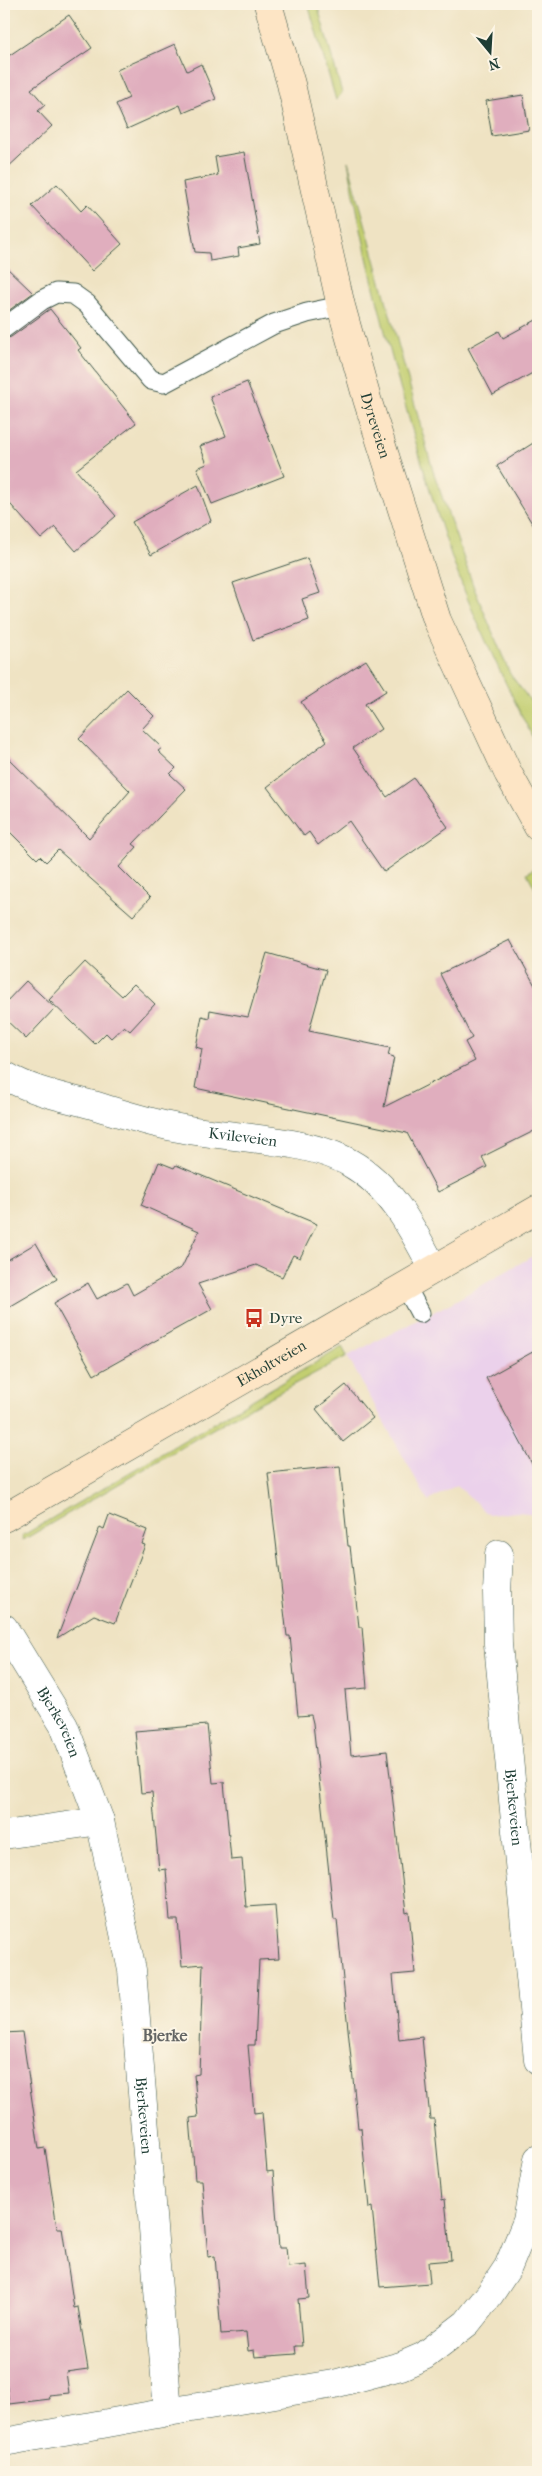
<svg xmlns="http://www.w3.org/2000/svg" width="542" height="2476" font-family="'IM FELL French Canon',serif">
	<style>
		.built { fill: #ebd1eb }
		.green { fill: #c2ce70; stroke: #708652 }
		.building { fill: #e0aebe }
		.lines { fill: none; stroke-linecap: round; stroke-linejoin: round }
		.lane-casing { stroke: #3e5649; stroke-width: 21 }
		.street-casing { stroke: #3e5649; stroke-width: 29 }
		.secondary-casing { stroke: #3e5649; stroke-width: 29 }
		.lane { stroke: #fff; stroke-width: 19 }
		.street { stroke: #fff; stroke-width: 28 }
		.secondary { stroke: #fde5c5; stroke-width: 28 }
		.labels { text-anchor: middle; dominant-baseline: central; stroke-width: 4; stroke-linejoin: round; paint-order: stroke }
		.street-label { font-size: 15px; fill: #1f3d34; stroke: #fcf5e5 }
		.poi-label { font-size: 15px; fill: #1f3d34; stroke: #fcf5e5; text-anchor: start }
		.neighbourhood-label { font-size: 16px; font-weight: bold; fill: #636564; stroke: #fcf5e5 }
	</style>
	<rect width="100%" height="100%" fill="#fcf5e5"/>
	<filter id="ink" filterUnits="userSpaceOnUse"><feTurbulence type="fractalNoise" baseFrequency=".02" numOctaves="2"/><feDisplacementMap in="SourceGraphic" scale="10" xChannelSelector="R" yChannelSelector="G"/><feConvolveMatrix kernelMatrix="1 2 1 2 8 2 1 2 1" color-interpolation-filters="sRGB"/></filter>
	<filter id="wash" filterUnits="userSpaceOnUse"><feTurbulence type="fractalNoise" baseFrequency=".0096" numOctaves="4" result="noise"/><feDisplacementMap in="SourceGraphic" scale="20" xChannelSelector="R" yChannelSelector="G"/><feGaussianBlur stdDeviation="1.12" result="paint"/><feColorMatrix in="noise" values="0 0 0 0 0 0 0 0 0 0 0 0 0 0 0 0 0 1.4 0 .05"/><feComposite in="paint" operator="in"/></filter>
	<g filter="url(#wash)">
		<rect width="100%" height="100%" fill="#efe3c3"/>
		<path class="built" d="M 538,1253 L 538,1514 L 517,1512 L 489,1515 L 457,1485 L 428,1501 L 347,1356 L 453,1302 Z"/>
		<path class="green" d="M 308,4 L 317,4 L 342,93 L 336,100 Z
			M 348,161 L 433,471 L 474,588 L 510,674 L 538,711 L 538,748 C 510,692 481,635 459,577 C 440,526 425,474 410,422 C 385,336 363,250 348,161 Z
			M 535,868 L 538,869 L 538,894 L 527,873 Z
			M 342,1347 L 347,1356 L 233,1417 L 23,1540 L 22,1536 Z"/>
		<g id="blocks">
			<path class="building" d="M 69,15 L 92,48 L 31,89 L 45,105 L 38,111 L 52,126 L 4,171 L 4,59 Z
				M 175,44 L 187,71 L 201,64 L 216,99 L 183,113 L 180,105 L 127,129 L 116,104 L 129,98 L 117,70 Z
				M 523,95 L 529,130 L 492,136 L 486,101 Z
				M 244,152 L 260,244 L 238,248 L 239,256 L 210,261 L 209,253 L 195,252 L 183,182 L 218,175 L 215,157 Z
				M 57,184 L 81,211 L 87,205 L 122,244 L 92,271 L 32,206 Z
				M 4,265 L 33,293 L 4,314 Z
				M 50,309 L 81,348 L 78,350 L 136,423 L 76,470 L 116,516 L 76,551 L 55,527 L 41,539 L 4,497 L 4,339 L 11,337 Z
				M 538,319 L 538,370 L 493,395 L 468,348 L 499,331 L 503,338 Z
				M 247,382 L 284,476 L 212,504 L 197,468 L 207,464 L 200,446 L 226,436 L 210,397 Z
				M 538,440 L 538,533 L 497,466 Z
				M 198,485 L 211,521 L 151,555 L 132,522 Z
				M 307,558 L 320,593 L 302,599 L 309,620 L 253,640 L 233,583 Z
				M 366,660 L 386,691 L 365,704 L 381,729 L 353,748 L 387,797 L 414,778 L 448,827 L 384,872 L 349,821 L 318,845 L 309,832 L 304,836 L 267,787 L 327,741 L 301,702 Z
				M 127,689 L 154,716 L 142,729 L 162,748 L 158,751 L 176,768 L 170,774 L 186,789 L 133,844 L 137,847 L 119,867 L 150,898 L 133,916 L 58,850 L 46,862 L 40,856 L 37,859 L 4,826 L 4,754 L 89,838 L 130,791 L 79,739 Z
				M 510,940 L 538,991 L 538,1129 L 482,1157 L 487,1167 L 438,1192 L 407,1133 L 195,1088 L 202,1049 L 196,1047 L 202,1016 L 209,1018 L 210,1010 L 248,1017 L 267,953 L 326,970 L 309,1031 L 390,1048 L 388,1055 L 394,1057 L 384,1107 L 475,1061 L 465,1042 L 472,1038 L 440,974 Z
				M 85,962 L 122,996 L 134,984 L 155,1004 L 130,1031 L 124,1026 L 111,1038 L 106,1033 L 95,1044 L 49,1000 Z
				M 26,981 L 55,1008 L 26,1039 L 4,1018 L 4,1004 Z
				M 159,1162 L 174,1168 L 176,1165 L 317,1224 L 300,1258 L 293,1255 L 282,1277 L 256,1265 L 198,1284 L 212,1309 L 94,1375 L 54,1303 L 88,1283 L 97,1299 L 127,1283 L 133,1295 L 182,1267 L 199,1231 L 141,1205 Z
				M 36,1243 L 57,1279 L 4,1310 L 4,1262 Z
				M 538,1349 L 538,1475 L 486,1378 Z
				M 346,1385 L 373,1418 L 343,1442 L 316,1409 Z
				M 340,1466 L 348,1546 L 350,1546 L 359,1627 L 362,1627 L 367,1688 L 345,1690 L 351,1755 L 387,1751 L 406,1913 L 409,1912 L 415,1973 L 393,1975 L 399,2040 L 422,2037 L 430,2119 L 434,2119 L 442,2200 L 445,2199 L 451,2260 L 428,2262 L 430,2283 L 380,2287 L 372,2207 L 369,2208 L 361,2128 L 358,2128 L 337,1920 L 334,1920 L 313,1723 L 311,1715 L 298,1716 L 290,1636 L 287,1636 L 268,1473 Z
				M 109,1515 L 147,1530 L 142,1544 L 145,1545 L 115,1623 L 94,1615 L 57,1638 L 100,1527 L 104,1529 Z
				M 207,1725 L 213,1783 L 224,1782 L 231,1860 L 242,1859 L 246,1907 L 275,1905 L 279,1959 L 259,1960 L 255,2045 L 248,2045 L 254,2113 L 262,2112 L 267,2172 L 273,2171 L 279,2248 L 286,2248 L 288,2267 L 306,2265 L 309,2298 L 298,2299 L 302,2346 L 295,2346 L 296,2354 L 255,2357 L 254,2350 L 248,2351 L 246,2332 L 221,2334 L 215,2256 L 208,2257 L 202,2180 L 195,2180 L 190,2118 L 198,2117 L 194,2075 L 199,2074 L 203,1964 L 182,1966 L 178,1920 L 170,1920 L 166,1869 L 159,1870 L 152,1792 L 141,1793 L 135,1731 Z
				M 22,2032 L 39,2149 L 45,2148 L 57,2228 L 62,2228 L 74,2308 L 78,2307 L 88,2369 L 66,2372 L 69,2393 L 49,2395 L 50,2399 L 9,2404 L 4,2366 L 4,2033 Z"/>
		</g>
	</g>
	<g filter="url(#ink)">
		<use href="#blocks" fill-opacity="0" stroke="#3e5649" stroke-width="1"/>
		<g class="lines">
			<g class="lane-casing">
				<path id="lane" d="M 4,328 L 42,300 L 56,293 L 73,294 L 87,304 L 151,380 L 164,383 L 274,324 L 307,313 L 341,306
					M 405,1285 L 420,1313"/>
			</g>
			<g class="street-casing">
				<g id="street">
					<path id="s1" d="M 4,1075 C 31,1091 63,1097 93,1105 C 123,1114 153,1124 184,1129 C 231,1138 310,1139 350,1163 C 391,1186 412,1228 433,1268"/>
					<path id="s2" d="M 499,1554 L 497,1592 L 498,1644 L 538,2060"/>
					<path id="s3" d="M 4,1628 L 64,1726 L 100,1821 L 132,1970 L 168,2412 L 334,2384 L 401,2366 L 424,2356 L 467,2323 L 490,2294 L 508,2267 L 527,2221 L 538,2159"/>
					<path d="M 4,1835 L 100,1821"/>
					<path d="M 4,2442 L 168,2412"/>
				</g>
			</g>
			<g class="secondary-casing">
				<g id="secondary">
					<path id="s4" d="M 268,4 L 291,84 L 341,306 L 367,399 L 437,620 L 508,773 L 538,827"/>
					<path id="s5" d="M 4,1518 L 538,1209"/>
				</g>
			</g>
			<use href="#lane" class="lane"/>
			<use href="#street" class="street"/>
			<use href="#secondary" class="secondary"/>
		</g>
	</g>
	<defs>
		<g id="bus-bare" transform="scale(1.5)"><path d="M-5-6H5V4H4V6H2V4H-2V6H-4V4H-5ZM-3.5-4V0h7V-4ZM-3.5 1.2v1.5H-2V1.2ZM2 1.2v1.5H3.5V1.2Z" fill="#c8321e" stroke="#fcf5e5" stroke-width="2.5" paint-order="stroke"/></g>
	</defs>
	<g fill-rule="evenodd">
		<use href="#bus-bare" x="254" y="1318"/>
	</g>
	<g class="labels">
		<g class="street-label">
			<text stroke="none"><textPath href="#s4" startOffset="435">Dyreveien</textPath></text>
			<text stroke="none"><textPath href="#s1" startOffset="248">Kvileveien</textPath></text>
			<text stroke="none"><textPath href="#s5" startOffset="309">Ekholtveien</textPath></text>
			<text stroke="none"><textPath href="#s3" startOffset="109">Bjerkeveien</textPath></text>
			<text stroke="none"><textPath href="#s2" startOffset="254">Bjerkeveien</textPath></text>
			<text stroke="none"><textPath href="#s3" startOffset="515">Bjerkeveien</textPath></text>
		</g>
		<g class="poi-label">
			<text x="269" y="1318">Dyre</text>
		</g>
		<g class="neighbourhood-label">
			<text x="165" y="2035">Bjerke</text>
		</g>
	</g>
	<rect width="542" height="2476" fill="none" stroke="#fcf5e5" stroke-width="20"/>
	<g transform="translate(490 52) rotate(162)" stroke="#fcf5e5" stroke-width="4" paint-order="stroke">
	<path d="M0-4L9 19L0 12L-9 19Z" fill="#1f3d34"/>
	<text y="-8" font-size="14" font-weight="bold" text-anchor="middle" fill="#1f3d34">N</text>
	</g>
</svg>
